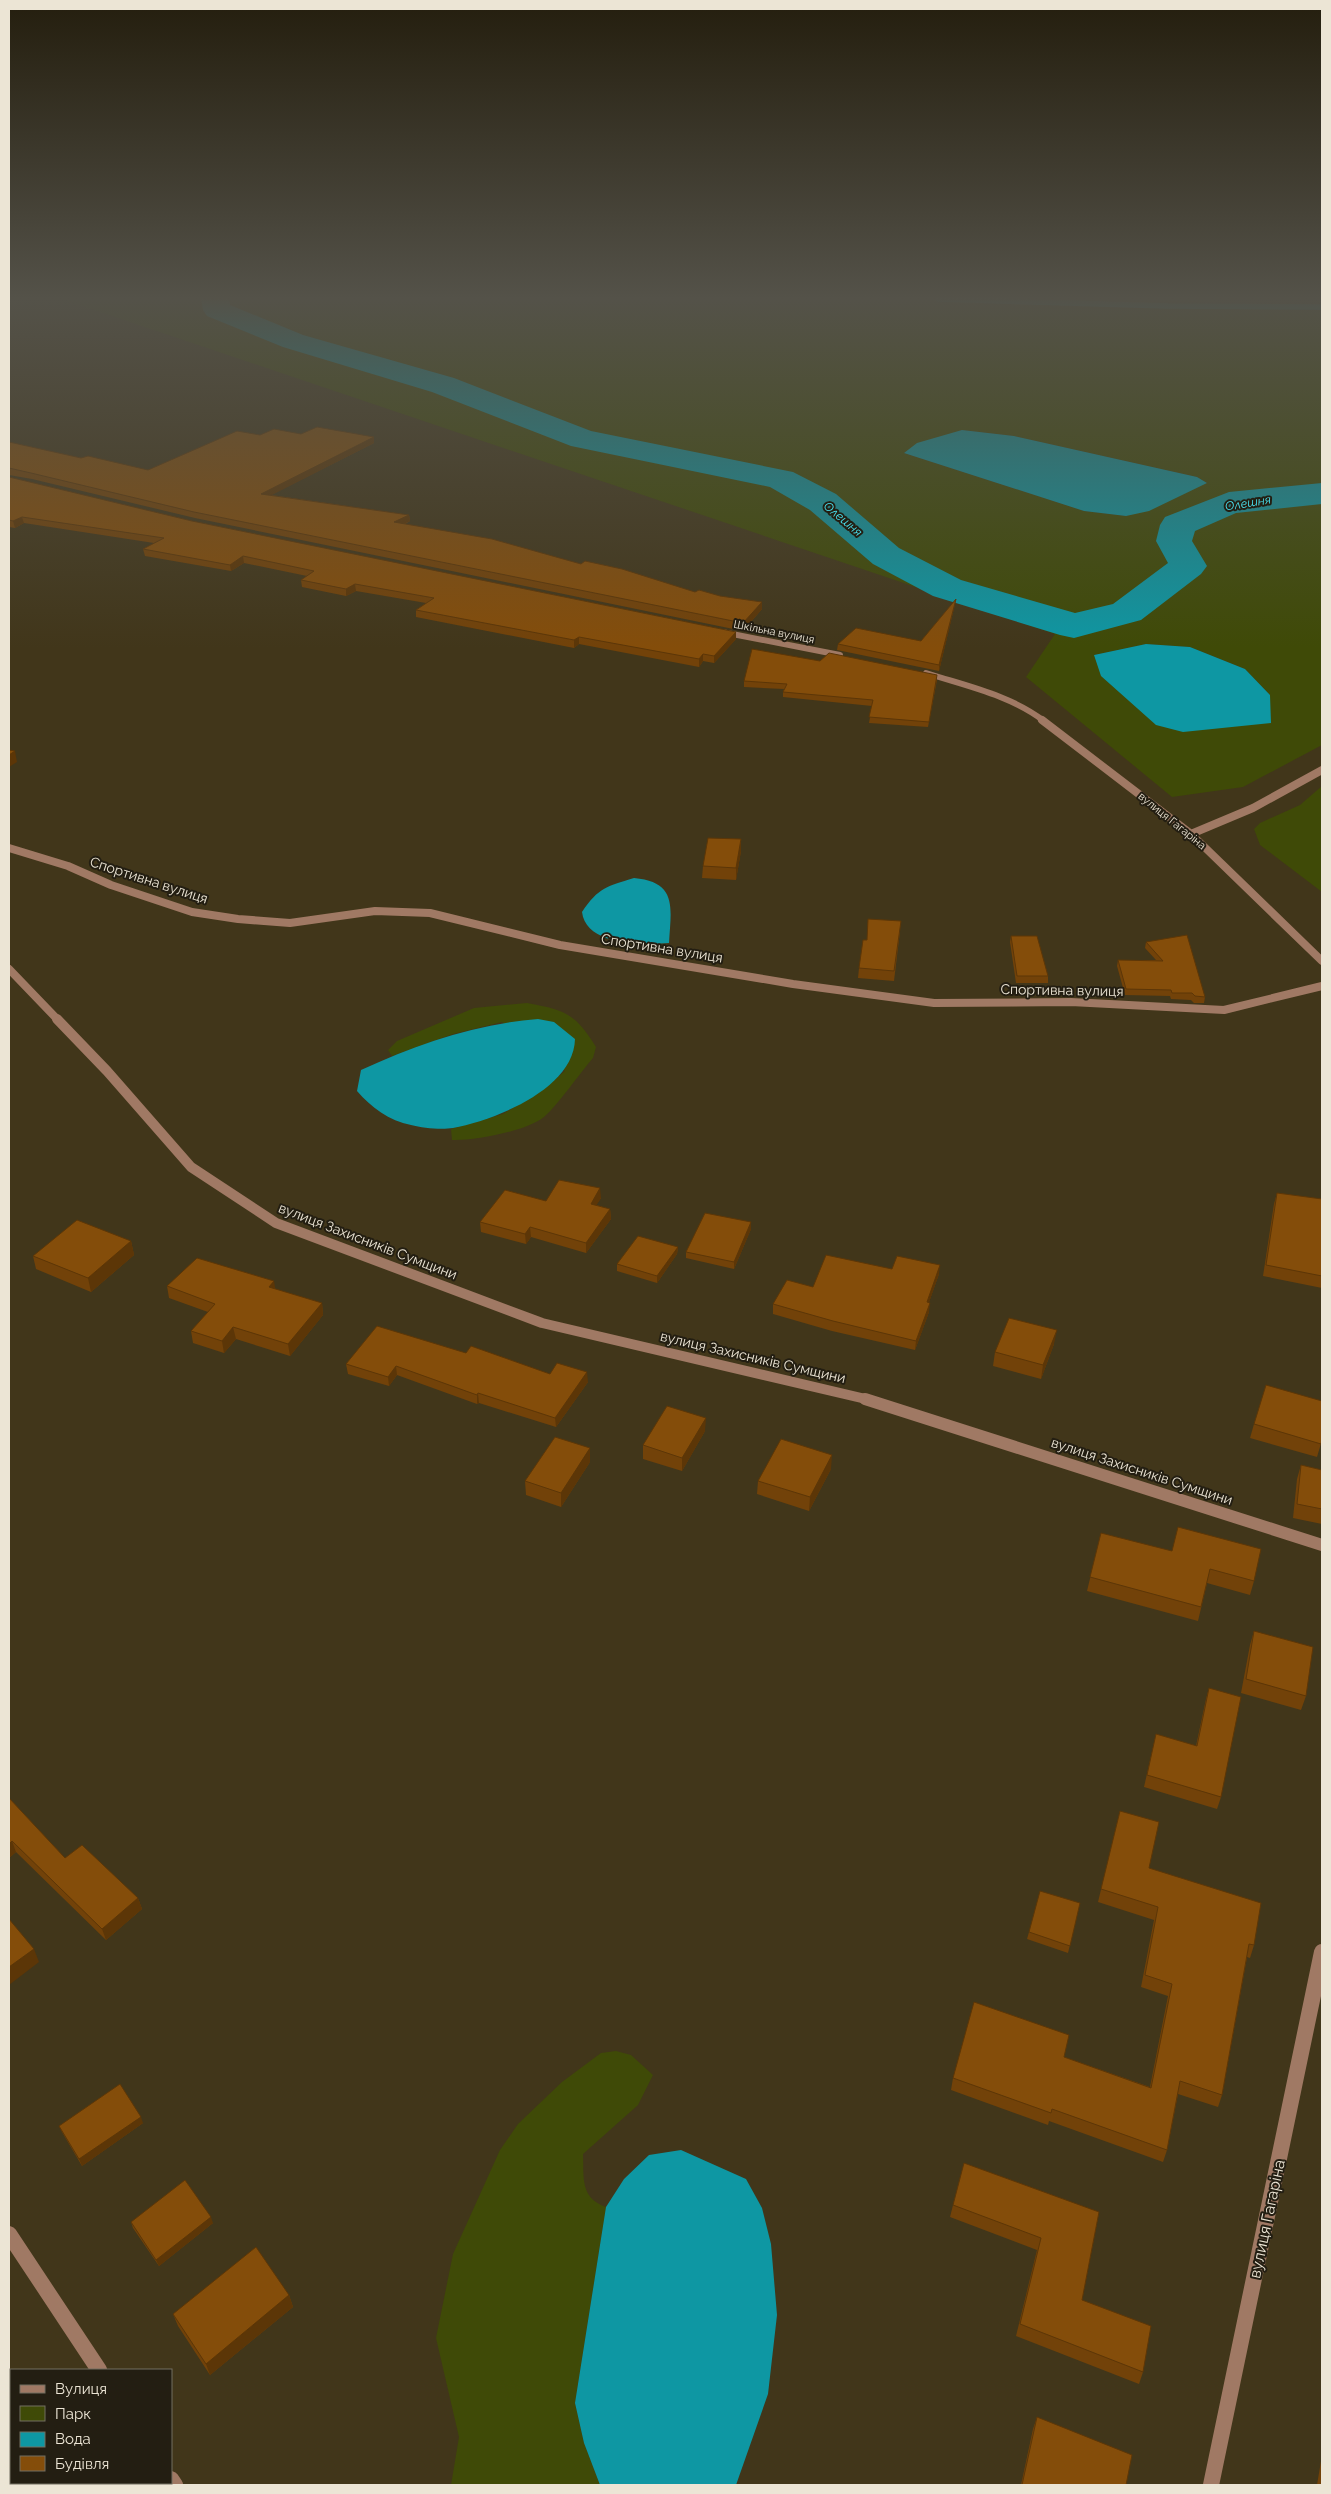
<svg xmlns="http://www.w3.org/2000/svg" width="1331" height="2494" font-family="Raleway,sans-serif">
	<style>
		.green { fill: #3f4a07; fill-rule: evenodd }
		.water { fill: #0e97a3 }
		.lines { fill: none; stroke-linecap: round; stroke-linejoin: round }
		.stream { stroke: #0e97a3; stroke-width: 5.5 }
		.river { fill: #0e97a3; fill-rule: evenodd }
		.minor-far4 { stroke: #a07964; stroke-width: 6 }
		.minor-far3 { stroke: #a07964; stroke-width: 8 }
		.minor-far2 { stroke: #a07964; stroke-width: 10 }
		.minor-far1 { stroke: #a07964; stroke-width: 12 }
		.minor { stroke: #a07964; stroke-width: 16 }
		.wall { fill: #724209 }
		.shaded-wall { fill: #5c3607 }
		.building { fill: #844d0a; stroke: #5c3607 }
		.labels { text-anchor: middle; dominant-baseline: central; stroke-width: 4; stroke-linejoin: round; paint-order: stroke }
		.far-street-label { font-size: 11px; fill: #ece5d5; stroke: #231e12 }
		.far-water-label { font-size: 12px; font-style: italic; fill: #4ae5f4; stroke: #231e12 }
		.street-label { font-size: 14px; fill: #ece5d5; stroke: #231e12 }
		.near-street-label { font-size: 16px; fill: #ece5d5; stroke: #231e12 }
	</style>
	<rect width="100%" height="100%" fill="#41361a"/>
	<path class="green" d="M 62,299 L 1231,299 L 1197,302 L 1220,308 L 1322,310 L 1322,745 L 1243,787 L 1172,797 L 1026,677 L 1055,634 ZM 962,430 L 1014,436 L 1197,477 L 1207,483 L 1126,516 L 1084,511 L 904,453 ZM 1146,644 L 1190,647 L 1245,669 L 1270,695 L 1094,655 Z
		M 1322,786 L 1322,892 L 1260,845 L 1254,829 L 1260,823 L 1300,805 Z
		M 527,1003 C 565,1010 575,1013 596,1047 L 593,1058 C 580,1073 558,1105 544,1117 C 527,1131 474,1141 452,1140 L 451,1129 L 503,1114 L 543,1089 L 565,1071 L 502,1022 L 453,1034 L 392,1056 L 388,1050 L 397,1041 L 474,1008 Z
		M 616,2051 L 631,2055 L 653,2075 L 638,2105 L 583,2154 C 584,2178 580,2198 606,2207 L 575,2403 L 584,2443 L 600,2485 L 451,2485 L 459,2437 L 436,2338 L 453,2254 L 500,2150 L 518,2124 L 562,2082 L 601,2053 Z"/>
	<path class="water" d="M 962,430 L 1014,436 L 1197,477 L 1207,483 L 1149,511 L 1126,516 L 1084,511 L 904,453 L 917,443 Z
		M 1146,644 L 1190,647 L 1245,669 L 1270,695 L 1271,723 L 1183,732 L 1156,725 L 1101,676 L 1094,655 Z
		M 634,878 C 678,882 671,908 669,943 C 643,945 586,946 582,912 C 599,887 606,887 634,878 Z
		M 538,1019 L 554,1022 L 575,1039 C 574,1089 495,1120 453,1128 C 441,1130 423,1128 411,1125 C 389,1121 371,1107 357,1091 L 361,1070 C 418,1044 475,1024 538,1019 Z
		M 681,2150 L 746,2179 L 762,2208 L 771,2244 L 777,2315 L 768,2394 L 736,2485 L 600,2485 L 584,2443 L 575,2403 L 606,2207 L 624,2179 L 649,2155 Z"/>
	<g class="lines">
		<path class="stream" d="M 938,299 L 1168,306 L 1322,307"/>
		<path class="river" d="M 201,299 L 229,299 L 230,305 L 303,335 L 454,378 L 591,431 L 793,472 L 836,494 L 899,548 L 961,580 L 1075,613 L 1113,604 L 1168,563 L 1156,541 L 1160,525 L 1165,517 L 1229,492 L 1322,483 L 1322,504 L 1236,513 L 1195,531 L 1192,541 L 1207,566 L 1201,574 L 1141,620 L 1074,638 L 1060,635 L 933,596 L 873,564 L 810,510 L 770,487 L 571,446 L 432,392 L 283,347 L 207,316 L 203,310 Z"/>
		<path class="minor-far4" d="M 722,632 L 840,655
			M 926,673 C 966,686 1010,695 1044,721"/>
		<path class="minor-far3" d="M 1042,720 L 1191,834 L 1322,961
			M 1191,834 L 1253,808 L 1322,770
			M 9,848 L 68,866 L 111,885 L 192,912 L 238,919 L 290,923 L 375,911 L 430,913 L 560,945 L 793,984 L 934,1003 L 1071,1002 L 1224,1010 L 1322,986
			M 9,969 L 58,1020"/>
		<path class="minor-far2" d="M 57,1019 L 107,1071 L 191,1167 L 276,1223 L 542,1323 L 870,1400"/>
		<path class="minor-far1" d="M 865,1399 L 1322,1545"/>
		<path class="minor" d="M 9,2234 L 99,2370
			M 171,2479 L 175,2485
			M 1211,2485 L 1322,1952"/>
	</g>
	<path class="wall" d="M 301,434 L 374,443 L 271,495 L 409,515 L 410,521 L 405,524 L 581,564 L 762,609 L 743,631 L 195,518 L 32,479 L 9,475 L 9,442 L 81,458 L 148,470 L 260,435 Z
		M 9,477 L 192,521 L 736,632 L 736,639 L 714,663 L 703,661 L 699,667 L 579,644 L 574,648 L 416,617 L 416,610 L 426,603 L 356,591 L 346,596 L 302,587 L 301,580 L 307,576 L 244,563 L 231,571 L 145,556 L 143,549 L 154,543 L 24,523 L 15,528 L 9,527 Z
		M 956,599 L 955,604 L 939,671 L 837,650 L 838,644 L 921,641 Z
		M 820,661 L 937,680 L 928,727 L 869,723 L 872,706 L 783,697 L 783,692 L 784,689 L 744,687 L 744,681 Z
		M 741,839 L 741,851 L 736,880 L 702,878 L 703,866 Z
		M 900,931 L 894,981 L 858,978 L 859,968 L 866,940 Z
		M 1011,936 L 1048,976 L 1048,983 L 1016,983 L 1010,942 Z
		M 1146,942 L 1205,997 L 1204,1003 L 1194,1003 L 1191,1000 L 1171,999 L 1170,996 L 1125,995 L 1117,966 L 1118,960 L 1156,960 L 1145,948 Z
		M 1277,1193 L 1322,1199 L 1322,1288 L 1263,1276 L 1274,1204 Z
		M 601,1198 L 596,1205 L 610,1209 L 611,1219 L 586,1253 L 531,1237 L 526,1244 L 481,1232 L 480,1222 L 546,1201 Z
		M 751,1222 L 751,1229 L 734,1269 L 686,1258 L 686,1252 Z
		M 131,1241 L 134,1255 L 91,1292 L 36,1269 L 33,1256 Z
		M 678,1247 L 677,1254 L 657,1283 L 617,1271 L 617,1264 Z
		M 892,1269 L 939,1274 L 929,1302 L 929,1312 L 915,1350 L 832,1331 L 773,1314 L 773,1304 L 813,1287 Z
		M 167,1286 L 275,1289 L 322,1303 L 323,1315 L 290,1356 L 236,1339 L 224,1353 L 193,1343 L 191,1331 L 208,1312 L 169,1298 Z
		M 1054,1344 L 1041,1379 L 993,1366 L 995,1352 Z
		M 466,1353 L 550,1374 L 588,1382 L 556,1427 L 479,1403 L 477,1404 L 397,1375 L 389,1386 L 348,1374 L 346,1364 Z
		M 1254,1424 L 1322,1440 L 1317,1457 L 1250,1438 Z
		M 705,1431 L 682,1471 L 643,1459 L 643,1445 Z
		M 590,1462 L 561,1507 L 526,1495 L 525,1481 Z
		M 1301,1465 L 1322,1470 L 1322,1524 L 1293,1518 L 1297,1479 Z
		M 831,1469 L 809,1511 L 757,1494 L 758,1481 Z
		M 1101,1533 L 1254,1581 L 1250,1595 L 1207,1583 L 1198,1621 L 1087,1591 Z
		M 1254,1631 L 1306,1696 L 1301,1710 L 1241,1693 L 1250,1645 Z
		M 1209,1688 L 1221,1797 L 1217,1809 L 1144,1787 L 1156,1734 L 1196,1746 L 1206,1699 Z
		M 9,1798 L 65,1858 L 138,1898 L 142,1909 L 106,1940 L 16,1852 L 9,1858 Z
		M 1120,1811 L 1149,1868 L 1254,1945 L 1250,1958 L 1247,1957 L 1222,2095 L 1218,2107 L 1178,2094 L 1167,2150 L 1163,2162 L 1049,2121 L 1048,2125 L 951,2090 L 953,2078 L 1064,2057 L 1150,2087 L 1168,1996 L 1141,1987 L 1154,1920 L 1098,1902 Z
		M 1080,1903 L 1068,1953 L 1027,1939 L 1029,1932 Z
		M 143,2123 L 82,2166 L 62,2132 L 59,2126 Z
		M 953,2205 L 1099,2212 L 1082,2300 L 1143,2372 L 1139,2384 L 1016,2336 L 1037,2250 L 950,2217 Z
		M 131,2222 L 213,2223 L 159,2266 L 133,2228 Z
		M 289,2295 L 293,2307 L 210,2375 L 178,2326 L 173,2314 Z
		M 1037,2417 L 1126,2485 L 1021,2485 L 1033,2429 Z
		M 1322,2455 L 1322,2485 L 1317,2485 Z"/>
	<path class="shaded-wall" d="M 374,437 L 374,443 L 262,500 L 261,494 Z
		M 409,515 L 410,521 L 395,528 L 394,522 Z
		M 22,517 L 24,523 L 15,528 L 13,521 Z
		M 243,556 L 244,563 L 231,571 L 230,565 Z
		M 355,584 L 356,591 L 346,596 L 346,589 Z
		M 956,599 L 955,604 L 939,671 L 939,665 Z
		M 762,602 L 762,609 L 743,631 L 743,623 Z
		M 736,632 L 736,639 L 714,663 L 714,656 Z
		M 579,637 L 579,644 L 574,648 L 574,640 Z
		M 703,654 L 703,661 L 699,667 L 699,659 Z
		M 15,751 L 17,762 L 9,767 L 9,755 Z
		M 741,839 L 741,851 L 736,880 L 736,868 Z
		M 600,1188 L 601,1198 L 591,1214 L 591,1204 Z
		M 610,1209 L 611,1219 L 586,1253 L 586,1243 Z
		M 751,1222 L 751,1229 L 734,1269 L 734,1262 Z
		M 530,1227 L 531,1237 L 526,1244 L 525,1234 Z
		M 131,1241 L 134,1255 L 91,1292 L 88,1278 Z
		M 678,1247 L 677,1254 L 657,1283 L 657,1276 Z
		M 940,1265 L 939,1274 L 926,1311 L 927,1302 Z
		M 274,1281 L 276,1293 L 269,1287 Z
		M 322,1303 L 323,1315 L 290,1356 L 288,1344 Z
		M 930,1303 L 929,1312 L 915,1350 L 916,1341 Z
		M 233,1327 L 236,1339 L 224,1353 L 222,1341 Z
		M 1057,1330 L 1054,1344 L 1041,1379 L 1043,1365 Z
		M 396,1366 L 397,1375 L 389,1386 L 388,1377 Z
		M 587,1372 L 588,1382 L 556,1427 L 555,1418 Z
		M 478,1393 L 479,1403 L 477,1404 L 477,1395 Z
		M 706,1418 L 705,1431 L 682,1471 L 682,1458 Z
		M 590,1448 L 590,1462 L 561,1507 L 561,1493 Z
		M 832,1455 L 831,1469 L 809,1511 L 810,1497 Z
		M 12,1841 L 16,1852 L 9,1858 L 9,1844 Z
		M 138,1898 L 142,1909 L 106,1940 L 102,1929 Z
		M 34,1949 L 39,1962 L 9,1985 L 9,1967 Z
		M 141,2117 L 143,2123 L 82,2166 L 79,2159 Z
		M 211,2217 L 213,2223 L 159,2266 L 156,2260 Z
		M 289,2295 L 293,2307 L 210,2375 L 206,2364 Z"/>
	<path class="building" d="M 317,427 L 374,437 L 261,494 L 409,515 L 394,522 L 492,539 L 581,564 L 585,561 L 622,569 L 695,592 L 699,590 L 720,596 L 762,602 L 743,623 L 194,512 L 31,473 L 9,468 L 9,442 L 81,458 L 88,456 L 148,470 L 237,431 L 260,435 L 274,429 L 301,434 Z
		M 9,477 L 192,521 L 736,632 L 714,656 L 703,654 L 699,659 L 579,637 L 574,640 L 416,610 L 434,598 L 355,584 L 346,589 L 301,580 L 314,571 L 243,556 L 230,565 L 143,549 L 164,538 L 22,517 L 13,521 L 9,520 Z
		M 956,599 L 939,665 L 838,644 L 856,628 L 921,641 Z
		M 752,649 L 820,661 L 829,653 L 937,675 L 929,722 L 869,717 L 873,700 L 783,692 L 787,684 L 744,681 Z
		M 9,750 L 15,751 L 9,755 Z
		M 708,838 L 741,839 L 736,868 L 703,866 Z
		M 868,919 L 901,921 L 894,971 L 859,968 L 863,940 L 867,940 Z
		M 1187,935 L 1205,997 L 1195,996 L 1192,993 L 1172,993 L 1171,990 L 1126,989 L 1118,960 L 1163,961 L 1146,942 Z
		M 1011,936 L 1037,936 L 1048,976 L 1017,976 Z
		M 559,1180 L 600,1188 L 591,1204 L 610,1209 L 586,1243 L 530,1227 L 525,1234 L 480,1222 L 505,1190 L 546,1201 Z
		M 1277,1193 L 1322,1199 L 1322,1276 L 1266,1265 Z
		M 705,1213 L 751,1222 L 734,1262 L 686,1252 Z
		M 77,1220 L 131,1241 L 88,1278 L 33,1256 Z
		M 638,1236 L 678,1247 L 657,1276 L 617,1264 Z
		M 826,1255 L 892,1269 L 897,1256 L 940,1265 L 927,1302 L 930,1303 L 916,1341 L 833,1321 L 773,1304 L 787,1280 L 813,1287 Z
		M 197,1258 L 274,1281 L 269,1287 L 322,1303 L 288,1344 L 233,1327 L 222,1341 L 191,1331 L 215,1304 L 167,1286 Z
		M 1009,1318 L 1057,1330 L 1043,1365 L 995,1352 Z
		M 377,1326 L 466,1353 L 471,1346 L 550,1374 L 557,1363 L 587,1372 L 555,1418 L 478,1393 L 477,1395 L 396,1366 L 388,1377 L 346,1364 Z
		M 1266,1385 L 1322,1401 L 1322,1440 L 1321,1444 L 1254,1424 Z
		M 667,1406 L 706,1418 L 682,1458 L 643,1445 Z
		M 555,1437 L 590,1448 L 561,1493 L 525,1481 Z
		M 781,1439 L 832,1455 L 810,1497 L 758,1481 Z
		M 1301,1465 L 1322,1470 L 1322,1509 L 1297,1504 Z
		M 1178,1527 L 1261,1549 L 1254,1581 L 1210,1569 L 1201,1607 L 1090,1577 L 1101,1533 L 1172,1551 Z
		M 1254,1631 L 1313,1647 L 1306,1696 L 1246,1679 Z
		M 1209,1688 L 1241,1697 L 1221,1797 L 1147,1775 L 1156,1734 L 1197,1746 Z
		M 9,1798 L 65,1858 L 82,1845 L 138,1898 L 102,1929 L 12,1841 L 9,1844 Z
		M 1120,1811 L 1159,1822 L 1149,1868 L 1261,1903 L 1254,1945 L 1249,1944 L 1222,2095 L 1180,2081 L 1167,2150 L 1052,2109 L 1051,2113 L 953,2078 L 974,2002 L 1069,2035 L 1064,2057 L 1151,2088 L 1172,1984 L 1145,1975 L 1158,1907 L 1101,1889 Z
		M 1040,1891 L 1080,1903 L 1070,1946 L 1029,1932 Z
		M 9,1919 L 34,1949 L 9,1967 Z
		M 120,2084 L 141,2117 L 79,2159 L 59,2126 Z
		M 964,2163 L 1099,2212 L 1082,2300 L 1151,2326 L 1143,2372 L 1020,2324 L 1041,2238 L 953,2205 Z
		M 185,2180 L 211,2217 L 156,2260 L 131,2222 Z
		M 256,2247 L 289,2295 L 206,2364 L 173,2314 Z
		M 1037,2417 L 1132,2455 L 1126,2485 L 1022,2485 Z"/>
	<linearGradient id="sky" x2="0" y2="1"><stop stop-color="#241e0e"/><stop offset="0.46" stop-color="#545249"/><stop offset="1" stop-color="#545249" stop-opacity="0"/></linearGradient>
	<rect width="1331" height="648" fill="url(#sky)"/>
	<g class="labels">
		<g class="far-street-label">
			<text transform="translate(774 632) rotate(11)">Шкільна вулиця</text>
			<text transform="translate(1172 821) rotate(39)">вулиця Гагаріна</text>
		</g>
		<g class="far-water-label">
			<text transform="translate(1248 503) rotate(-9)">Олешня</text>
			<text transform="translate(843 519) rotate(40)">Олешня</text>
		</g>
		<g class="street-label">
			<text transform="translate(149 880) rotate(18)">Спортивна вулиця</text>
			<text transform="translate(662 948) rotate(9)">Спортивна вулиця</text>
			<text transform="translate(1062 990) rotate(1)">Спортивна вулиця</text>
			<text transform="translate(368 1241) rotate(21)">вулиця Захисників Сумщини</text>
			<text transform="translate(753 1357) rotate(13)">вулиця Захисників Сумщини</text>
			<text transform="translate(1142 1471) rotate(18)">вулиця Захисників Сумщини</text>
		</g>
		<g class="near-street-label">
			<text transform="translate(1267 2219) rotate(-78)">вулиця Гагаріна</text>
		</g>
	</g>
	<rect width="1331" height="2494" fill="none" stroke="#ece5d5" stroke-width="20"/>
	<rect x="10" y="2369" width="162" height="115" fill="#231e12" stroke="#736e60"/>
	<rect x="20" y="2385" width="25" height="8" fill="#a07964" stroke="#736e60"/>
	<text x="55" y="2394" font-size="15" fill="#ece5d5">Вулиця</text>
	<rect x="20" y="2406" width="25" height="15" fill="#3f4a07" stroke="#736e60"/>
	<text x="55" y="2419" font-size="15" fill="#ece5d5">Парк</text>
	<rect x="20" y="2432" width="25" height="15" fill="#0e97a3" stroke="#736e60"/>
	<text x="55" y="2444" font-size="15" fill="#ece5d5">Вода</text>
	<rect x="20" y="2456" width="25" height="15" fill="#844d0a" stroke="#736e60"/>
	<text x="55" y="2469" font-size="15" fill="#ece5d5">Будівля</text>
</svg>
